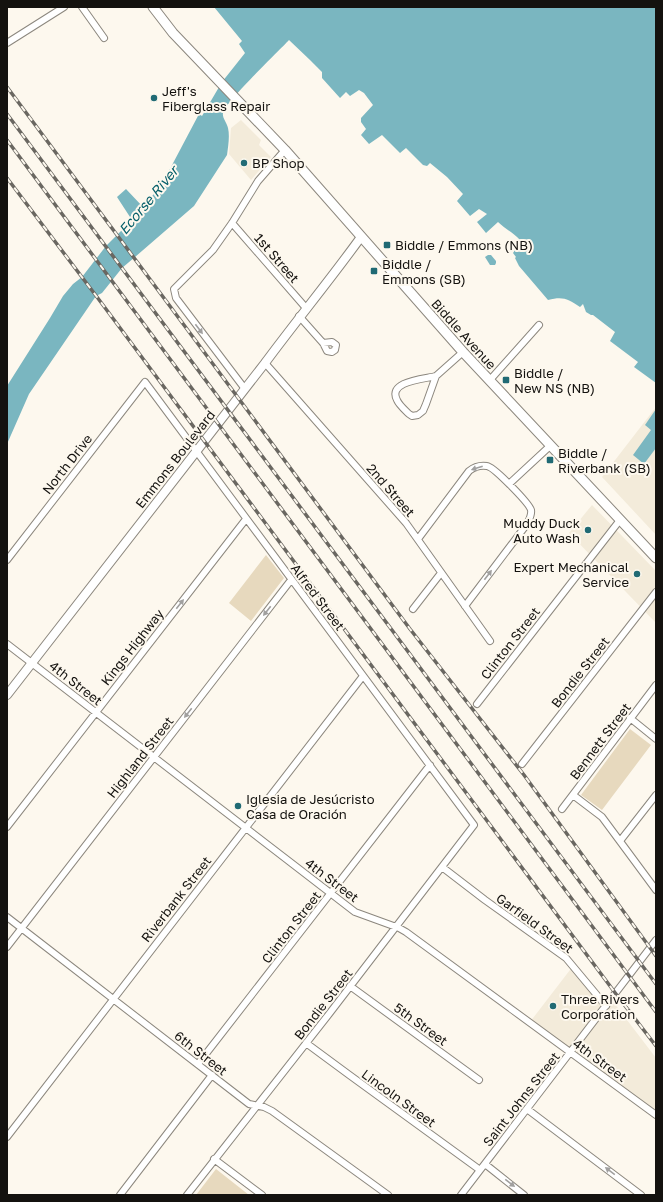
<svg xmlns="http://www.w3.org/2000/svg" width="663" height="1202" font-family="'Golos Text',sans-serif">
	<style>
		.built { fill: #f3ebda }
		.green { fill: #e7d9be }
		.water { fill: #7ab6c0 }
		.lines { fill: none; stroke-linecap: round; stroke-linejoin: round }
		.minor-casing { stroke: #8c877e; stroke-width: 8 }
		.tertiary-casing { stroke: #8c877e; stroke-width: 10 }
		.secondary-casing { stroke: #8c877e; stroke-width: 11 }
		.minor { stroke: #fff; stroke-width: 6 }
		.tertiary { stroke: #fff; stroke-width: 8 }
		.secondary { stroke: #fff; stroke-width: 9 }
		.rail-casing { stroke: #6a6761; stroke-width: 3.5 }
		.rail { stroke: #fdf8ee; stroke-width: 2; stroke-dasharray: 6; stroke-linecap: butt }
		.oneway { fill: #a1a09f }
		.poi-dot { fill: #206a74; stroke: #fdf8ee; stroke-width: 1.5 }
		.labels { text-anchor: middle; dominant-baseline: central; stroke-width: 4; stroke-linejoin: round; paint-order: stroke }
		.poi-label { font-size: 13px; fill: #14120f; stroke: #fdf8ee; text-anchor: start }
		.street-label { font-size: 13px; fill: #14120f; stroke: #fdf8ee }
		.water-label { font-size: 14px; font-style: italic; fill: #065f6a; stroke: #fdf8ee }
	</style>
	<rect width="100%" height="100%" fill="#fdf8ee"/>
	<path class="built" d="M 241,120 L 261,140 L 259,145 L 271,157 L 251,180 L 229,154 L 231,128 Z
		M 656,407 L 656,535 L 602,477 Z
		M 592,505 L 656,571 L 656,623 L 569,533 Z
		M 573,966 L 605,1006 L 611,999 L 656,1058 L 656,1115 L 530,1022 Z"/>
	<path class="green" d="M 266,555 L 284,578 L 251,621 L 229,603 Z
		M 630,729 L 651,745 L 602,810 L 581,795 Z
		M 216,1169 L 249,1195 L 196,1195 Z"/>
	<path class="water" d="M 214,7 L 656,7 L 656,383 L 634,367 L 638,362 L 610,341 L 615,332 L 593,315 L 591,315 L 586,312 L 583,304 L 580,307 C 568,299 563,296 548,300 L 519,266 L 515,258 L 516,257 L 513,253 L 515,250 L 512,247 L 520,240 C 514,233 505,229 498,222 L 486,233 L 477,222 L 487,214 L 479,209 L 470,216 L 457,201 L 463,194 L 447,177 L 430,163 L 427,166 L 423,165 L 406,148 L 400,153 L 382,135 L 369,144 L 361,135 L 366,129 L 361,122 L 361,118 L 373,105 L 364,93 L 359,90 L 350,96 L 346,92 L 340,98 L 322,78 L 322,72 L 310,60 L 289,40 C 278,52 225,102 223,113 C 222,118 227,123 228,128 C 230,136 228,147 227,155 L 194,206 L 135,257 L 122,268 L 102,293 L 96,296 L 29,394 L 7,444 L 7,386 L 50,318 L 63,296 L 73,284 L 82,277 L 106,246 L 127,225 L 130,217 L 117,197 L 126,189 L 143,207 L 162,184 L 199,114 L 202,116 L 222,82 L 245,53 L 239,44 L 242,41 Z
		M 488,255 L 491,255 L 496,261 L 496,263 L 495,265 L 490,265 L 485,257 Z
		M 656,409 L 656,448 L 644,464 L 633,455 L 651,430 L 645,425 Z"/>
	<g class="lines">
		<g class="minor-casing">
			<path id="minor" d="M 82,7 L 104,38
				M 7,43 L 64,7
				M 232,223 L 306,308
				M 299,316 L 323,343 L 327,351 L 332,352 L 335,350 L 336,345 L 332,342 L 323,343
				M 265,363 L 406,523 L 490,641
				M 436,376 L 426,404 L 423,411 L 418,415 L 412,416 L 409,414 C 405,410 399,405 397,400 C 387,381 425,379 436,376 Z
				M 436,376 L 463,352
				M 489,381 L 539,325
				M 245,389 L 176,298 L 174,289 L 213,250 L 232,223 L 258,181 L 285,150
				M 509,484 L 550,446
				M 418,539 L 469,471 C 474,467 481,465 487,466 C 494,467 529,503 531,510 C 532,515 529,520 527,524 L 465,606
				M 7,560 L 145,382 L 474,825 L 329,1014 L 187,1195
				M 413,609 L 441,573
				M 7,644 L 355,912 L 399,928 L 406,932 L 656,1115
				M 477,704 L 620,520
				M 630,718 L 656,739
				M 522,764 L 656,592
				M 573,795 L 602,817 L 656,890
				M 562,809 L 656,685
				M 7,827 L 246,519
				M 620,841 L 656,795
				M 442,867 L 485,900 L 566,958 L 606,1006
				M 7,917 L 249,1104 L 264,1107 L 272,1111 L 388,1195
				M 7,947 L 291,580
				M 350,986 L 479,1080
				M 306,1043 L 348,1074 L 480,1170
				M 198,1064 L 430,765
				M 527,1109 L 641,1195
				M 7,1137 L 363,676
				M 214,1159 L 262,1195
				M 485,1164 L 524,1195
				M 120,1195 L 212,1075
				M 461,1195 L 656,940"/>
		</g>
		<g class="tertiary-casing">
			<path id="tertiary" d="M 7,695 L 265,363 C 296,321 330,280 361,237"/>
		</g>
		<g class="secondary-casing">
			<path id="secondary" d="M 153,7 L 173,33 L 285,150 L 463,352 L 656,558"/>
		</g>
		<use href="#minor" class="minor"/>
		<use href="#tertiary" class="tertiary"/>
		<use href="#secondary" class="secondary"/>
		<g class="rail-casing">
			<path id="rail" d="M 7,87 L 410,629 L 524,775 L 656,956
				M 7,114 L 656,984
				M 7,140 L 656,1012
				M 7,178 L 97,297 L 616,994 L 656,1046"/>
		</g>
		<use href="#rail" class="rail"/>
	</g>
	<defs><path id="oneway-solid" d="M-6-.8H1V-3.2L6.5 0L1 3.2V.8H-6Z"/></defs>
	<g class="oneway">
		<use href="#oneway-solid" transform="translate(199 329) rotate(53)"/>
		<use href="#oneway-solid" transform="translate(477 468) rotate(162)"/>
		<use href="#oneway-solid" transform="translate(488 575) rotate(-53)"/>
		<use href="#oneway-solid" transform="translate(180 604) rotate(-52)"/>
		<use href="#oneway-solid" transform="translate(267 611) rotate(128)"/>
		<use href="#oneway-solid" transform="translate(188 713) rotate(128)"/>
		<use href="#oneway-solid" transform="translate(610 1171) rotate(-143)"/>
		<use href="#oneway-solid" transform="translate(510 1183) rotate(38)"/>
	</g>
	<g class="poi-dot">
		<circle cx="154" cy="98" r="4"/>
		<circle cx="244" cy="163" r="4"/>
		<rect x="383" y="241" width="8" height="8" rx="2"/>
		<rect x="370" y="267" width="8" height="8" rx="2"/>
		<rect x="502" y="376" width="8" height="8" rx="2"/>
		<rect x="546" y="456" width="8" height="8" rx="2"/>
		<circle cx="588" cy="530" r="4"/>
		<circle cx="637" cy="574" r="4"/>
		<circle cx="238" cy="806" r="4"/>
		<circle cx="553" cy="1006" r="4"/>
	</g>
	<g class="labels">
		<g class="poi-label">
			<text x="162" y="91">Jeff's<tspan x="162" dy="15">Fiberglass Repair</tspan></text>
			<text x="252" y="163">BP Shop</text>
			<text x="395" y="245">Biddle / Emmons (NB)</text>
			<text x="382" y="264">Biddle /<tspan x="382" dy="15">Emmons (SB)</tspan></text>
			<text x="514" y="373">Biddle /<tspan x="514" dy="15">New NS (NB)</tspan></text>
			<text x="558" y="453">Biddle /<tspan x="558" dy="15">Riverbank (SB)</tspan></text>
			<text x="580" y="523" text-anchor="end">Muddy Duck<tspan x="580" dy="15">Auto Wash</tspan></text>
			<text x="629" y="567" text-anchor="end">Expert Mechanical<tspan x="629" dy="15">Service</tspan></text>
			<text x="246" y="799">Iglesia de Jesúcristo<tspan x="246" dy="15">Casa de Oración</tspan></text>
			<text x="561" y="999">Three Rivers<tspan x="561" dy="15">Corporation</tspan></text>
		</g>
		<g class="street-label">
			<text transform="translate(277 258) rotate(49)">1st Street</text>
			<text transform="translate(464 334) rotate(48)">Biddle Avenue</text>
			<text transform="translate(175 459) rotate(-52)">Emmons Boulevard</text>
			<text transform="translate(67 464) rotate(-52)">North Drive</text>
			<text transform="translate(391 490) rotate(49)">2nd Street</text>
			<text transform="translate(318 597) rotate(53)">Alfred Street</text>
			<text transform="translate(510 643) rotate(-52)">Clinton Street</text>
			<text transform="translate(132 647) rotate(-52)">Kings Highway</text>
			<text transform="translate(580 672) rotate(-52)">Bondie Street</text>
			<text transform="translate(76 683) rotate(38)">4th Street</text>
			<text transform="translate(600 741) rotate(-53)">Bennett Street</text>
			<text transform="translate(140 757) rotate(-52)">Highland Street</text>
			<text transform="translate(332 880) rotate(37)">4th Street</text>
			<text transform="translate(176 899) rotate(-52)">Riverbank Street</text>
			<text transform="translate(535 923) rotate(36)">Garfield Street</text>
			<text transform="translate(291 927) rotate(-52)">Clinton Street</text>
			<text transform="translate(323 1004) rotate(-52)">Bondie Street</text>
			<text transform="translate(421 1024) rotate(36)">5th Street</text>
			<text transform="translate(201 1053) rotate(38)">6th Street</text>
			<text transform="translate(600 1060) rotate(36)">4th Street</text>
			<text transform="translate(399 1098) rotate(36)">Lincoln Street</text>
			<text transform="translate(521 1099) rotate(-52)">Saint Johns Street</text>
		</g>
		<g class="water-label">
			<text transform="translate(148 200) rotate(-50)">Ecorse River</text>
		</g>
	</g>
	<rect width="663" height="1202" fill="none" stroke="#14120f" stroke-width="16"/>
</svg>
